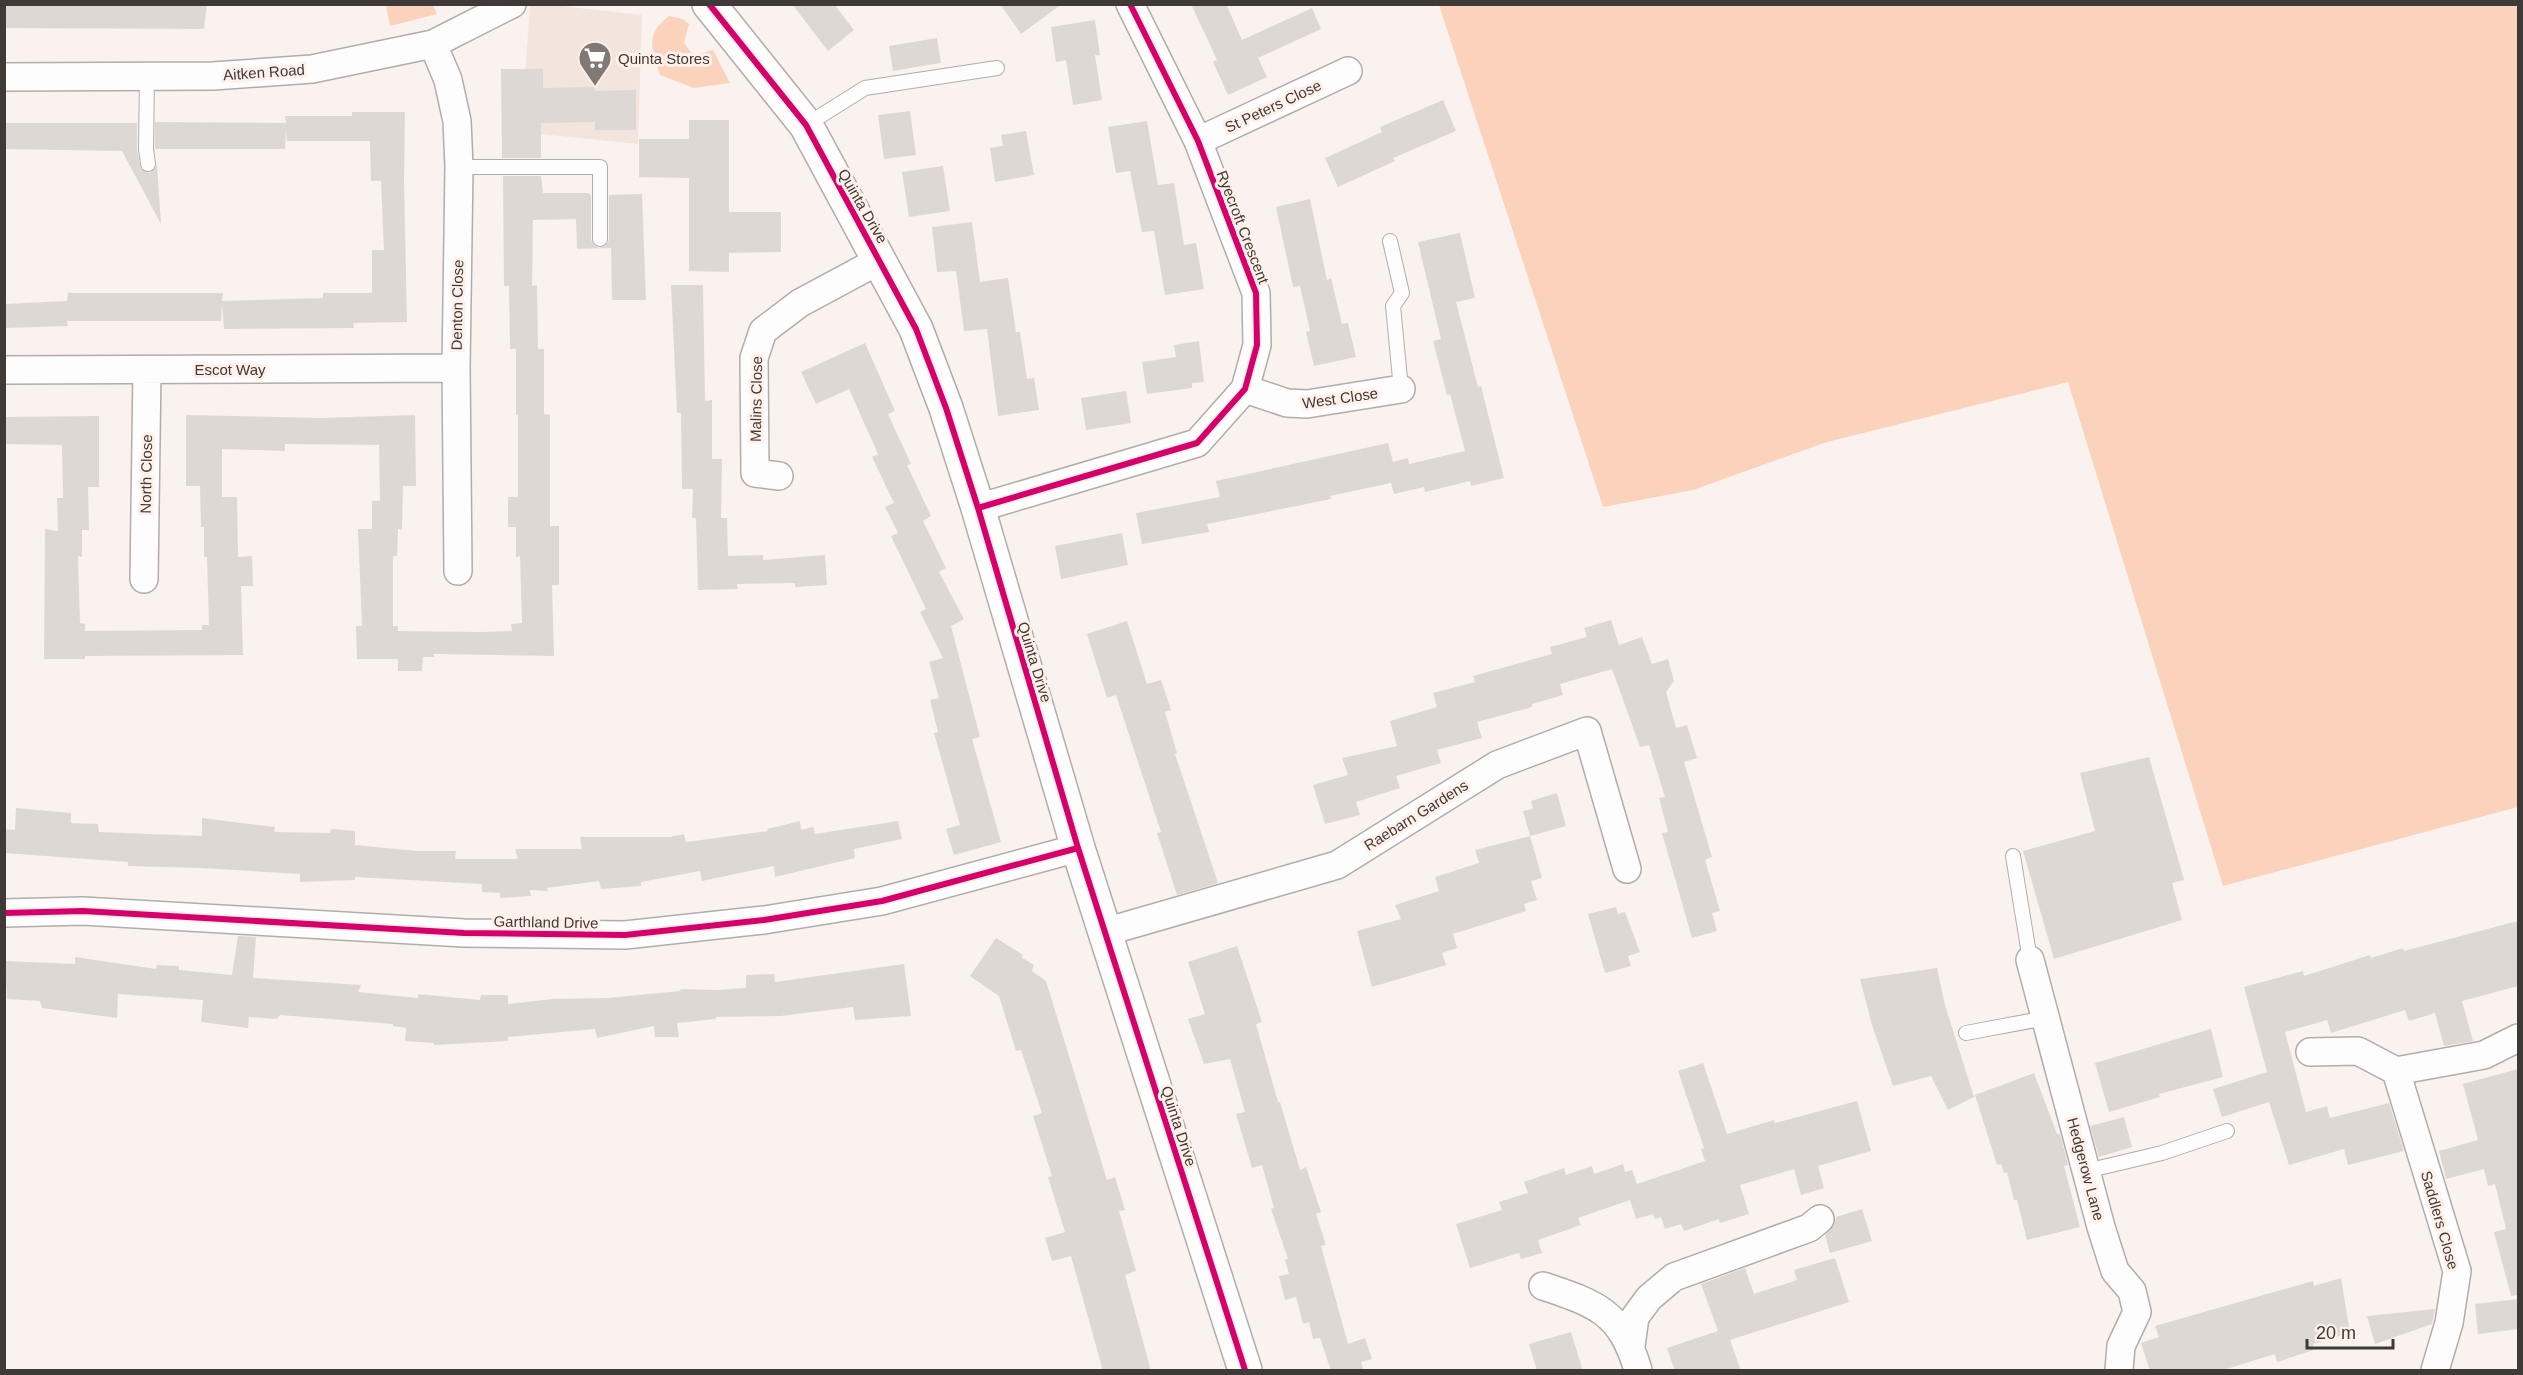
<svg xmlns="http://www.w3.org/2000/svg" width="2523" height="1375" font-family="Arial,sans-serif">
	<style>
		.built { fill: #f3e5de }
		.grass { fill: #fbd3bc }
		.building { fill: #ded8d5 }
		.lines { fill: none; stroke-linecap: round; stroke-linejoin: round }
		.service-casing { stroke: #b2acaa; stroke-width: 16 }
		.minor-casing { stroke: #b2acaa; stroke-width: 30 }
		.tertiary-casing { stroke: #b2acaa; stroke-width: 36 }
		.service { stroke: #fefdfd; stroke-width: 14 }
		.minor { stroke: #fefdfd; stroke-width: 27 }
		.tertiary { stroke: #fefdfd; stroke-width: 33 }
		.cycleway-casing { stroke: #fff1ea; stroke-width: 10 }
		.cycleway { stroke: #d6006c; stroke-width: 6 }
		.labels { text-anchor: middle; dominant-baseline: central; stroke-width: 6; stroke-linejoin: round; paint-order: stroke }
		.poi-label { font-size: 15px; fill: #3f3a37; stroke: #fff1ea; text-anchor: start }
		.street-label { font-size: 15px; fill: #3f3a37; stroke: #fff1ea }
	</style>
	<rect width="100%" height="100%" fill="#faf2ef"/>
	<path class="built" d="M 530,5 L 553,5 L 642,15 L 638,144 L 521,132 Z"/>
	<path class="grass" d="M 386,5 L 433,5 L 437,14 L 390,26 Z
		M 1439,5 L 2518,5 L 2518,807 L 2223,886 L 2068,382 L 1827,442 L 1693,490 L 1603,507 Z
		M 669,16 L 683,19 L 689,24 L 684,43 L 694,56 L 713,50 L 730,83 L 694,88 L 660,75 C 652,48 644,35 669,16 Z"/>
	<path class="building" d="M 6,4 L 207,4 L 204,29 L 6,28 Z
		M 792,4 L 834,4 L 854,30 L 828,51 Z
		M 1000,4 L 1062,4 L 1021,34 Z
		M 1191,4 L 1226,4 L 1242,40 L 1312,8 L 1321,29 L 1258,58 L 1267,77 L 1228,95 L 1213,62 L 1217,60 Z
		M 1095,20 L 1100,55 L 1095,55 L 1102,100 L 1073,105 L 1066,60 L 1056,62 L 1051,27 Z
		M 937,38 L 941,63 L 893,71 L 889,46 Z
		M 501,69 L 543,69 L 543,88 L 595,87 L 595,91 L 636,90 L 636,130 L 595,130 L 595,122 L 541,123 L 541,158 L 502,158 Z
		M 1443,100 L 1456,131 L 1393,158 L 1395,161 L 1338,187 L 1325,158 L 1382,132 L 1380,127 Z
		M 910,111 L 916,155 L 884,159 L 878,115 Z
		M 352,112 L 405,112 L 404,181 L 407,322 L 353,323 L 354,328 L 224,329 L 222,304 L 221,321 L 67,321 L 68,326 L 4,328 L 4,304 L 67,301 L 68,293 L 223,293 L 222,301 L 323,298 L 323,293 L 372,293 L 372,250 L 384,250 L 381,181 L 371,181 L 370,141 L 287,141 L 286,131 L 285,149 L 155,149 L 156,155 L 155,148 L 155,122 L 286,123 L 285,116 L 352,116 Z
		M 689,120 L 729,120 L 729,212 L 781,212 L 781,252 L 729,253 L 729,272 L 689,271 L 689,178 L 639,177 L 639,139 L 689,139 Z
		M 1147,121 L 1158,185 L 1174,183 L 1184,245 L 1196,243 L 1204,289 L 1165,295 L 1154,231 L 1142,232 L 1130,171 L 1116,173 L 1108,127 Z
		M 4,123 L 137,123 L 137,150 L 141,169 L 150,173 L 157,165 L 161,224 L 122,151 L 4,149 Z
		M 1026,131 L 1034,175 L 995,182 L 990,148 L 1003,146 L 1001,135 Z
		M 943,166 L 950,211 L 909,217 L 902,172 Z
		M 503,176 L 541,176 L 543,193 L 589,193 L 591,196 L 591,240 L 595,246 L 599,248 L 605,246 L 609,240 L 609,195 L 642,194 L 646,300 L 612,300 L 611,248 L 577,249 L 576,219 L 533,220 L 532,286 L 537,285 L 538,349 L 544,349 L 544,414 L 550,415 L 550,526 L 559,526 L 559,585 L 552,585 L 554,656 L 434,654 L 434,657 L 423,657 L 422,671 L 398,671 L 398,659 L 357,659 L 356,626 L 362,626 L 358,529 L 372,529 L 372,501 L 380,501 L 379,445 L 285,444 L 285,451 L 222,449 L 222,497 L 237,497 L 238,557 L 252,556 L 253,586 L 241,586 L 243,655 L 85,656 L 85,659 L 44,659 L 45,529 L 58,531 L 57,498 L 63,498 L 62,445 L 4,444 L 4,417 L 99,416 L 99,487 L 88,487 L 89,530 L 82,530 L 82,557 L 78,556 L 80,623 L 85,624 L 85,631 L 202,630 L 202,625 L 209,625 L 207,557 L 204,557 L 204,527 L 201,527 L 200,486 L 186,486 L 186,415 L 321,418 L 415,415 L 416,486 L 403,486 L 402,530 L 398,529 L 397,556 L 393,556 L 393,626 L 398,626 L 398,631 L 481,632 L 512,631 L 511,624 L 522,623 L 520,556 L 516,557 L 516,527 L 508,527 L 508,497 L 518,497 L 518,415 L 516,415 L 516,349 L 510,349 L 509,286 L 504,286 Z
		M 1310,199 L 1327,280 L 1331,278 L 1342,324 L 1348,323 L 1356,357 L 1314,366 L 1306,332 L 1310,331 L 1300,286 L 1293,287 L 1276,207 Z
		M 972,222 L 980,282 L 1008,278 L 1016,332 L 1020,332 L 1027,379 L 1034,378 L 1039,410 L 998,416 L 987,329 L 964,331 L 956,271 L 937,272 L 932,227 Z
		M 1460,233 L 1475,298 L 1456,302 L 1478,387 L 1481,386 L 1504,478 L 1471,486 L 1470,481 L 1425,492 L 1424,487 L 1394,494 L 1391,483 L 1330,496 L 1331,499 L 1207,524 L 1209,532 L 1142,544 L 1136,513 L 1220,497 L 1216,481 L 1388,443 L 1393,462 L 1408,458 L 1409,464 L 1465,451 L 1450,394 L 1447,395 L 1433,341 L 1441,339 L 1418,242 Z
		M 671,285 L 703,285 L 705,401 L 712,400 L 712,459 L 722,459 L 721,518 L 727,518 L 728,556 L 763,555 L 763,560 L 825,555 L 827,585 L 795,587 L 795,583 L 737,584 L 738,589 L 698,590 L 696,518 L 692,518 L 693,489 L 682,489 L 681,413 L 677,413 Z
		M 1199,341 L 1204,382 L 1192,383 L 1192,388 L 1147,394 L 1142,362 L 1176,357 L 1174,345 Z
		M 865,343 L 895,411 L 888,414 L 911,464 L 907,465 L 931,516 L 923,521 L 946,568 L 939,572 L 964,619 L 951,626 L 980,737 L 972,739 L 1001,842 L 954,855 L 946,829 L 960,825 L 934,733 L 938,732 L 930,700 L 939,698 L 929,662 L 943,658 L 920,612 L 926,609 L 891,536 L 898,533 L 885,507 L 894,503 L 872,457 L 878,454 L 849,389 L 816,404 L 801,372 Z
		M 1126,391 L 1131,423 L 1086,430 L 1081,398 Z
		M 1122,533 L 1128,565 L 1061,579 L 1055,546 Z
		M 1611,620 L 1619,645 L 1642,637 L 1652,664 L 1668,659 L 1674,681 L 1666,692 L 1676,728 L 1687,725 L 1697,758 L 1684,762 L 1712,857 L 1705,860 L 1720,911 L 1712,913 L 1717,931 L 1692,938 L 1662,833 L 1668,832 L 1659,798 L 1665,797 L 1649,745 L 1640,747 L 1612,669 L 1560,684 L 1563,695 L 1532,704 L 1532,707 L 1477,722 L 1482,738 L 1437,750 L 1441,763 L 1396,776 L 1400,788 L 1356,802 L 1360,815 L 1325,824 L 1313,785 L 1348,775 L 1342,758 L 1397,746 L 1390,721 L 1437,707 L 1433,693 L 1475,682 L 1473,676 L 1552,654 L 1550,647 L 1587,637 L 1584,628 Z
		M 1127,621 L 1147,684 L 1161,680 L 1171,710 L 1165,712 L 1177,753 L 1175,754 L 1218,883 L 1177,895 L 1157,833 L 1161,832 L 1116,695 L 1107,698 L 1087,634 Z
		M 2149,757 L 2184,880 L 2172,883 L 2182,920 L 2054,959 L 2023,851 L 2095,831 L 2080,773 Z
		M 1557,793 L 1566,826 L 1530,836 L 1523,811 L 1533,809 L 1531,801 Z
		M 16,808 L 71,813 L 71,823 L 98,824 L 99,832 L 202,836 L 202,818 L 275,827 L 274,832 L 330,833 L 331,829 L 355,831 L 355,845 L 417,851 L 456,851 L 455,859 L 518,859 L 515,849 L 582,849 L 580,837 L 670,837 L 684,834 L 686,842 L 768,831 L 767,829 L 800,821 L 801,830 L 813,827 L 815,834 L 898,821 L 902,839 L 854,849 L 855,858 L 775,877 L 774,866 L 702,881 L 700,871 L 641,882 L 641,886 L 601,889 L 599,881 L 547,888 L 548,891 L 530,890 L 531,896 L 500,898 L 500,893 L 482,892 L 482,884 L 355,877 L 355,880 L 300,882 L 300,874 L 200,868 L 128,866 L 128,862 L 4,853 L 4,829 L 15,830 Z
		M 1530,836 L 1542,878 L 1531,881 L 1537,900 L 1524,904 L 1526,911 L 1453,934 L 1457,948 L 1442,953 L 1446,965 L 1372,987 L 1357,931 L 1401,919 L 1395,905 L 1439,891 L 1435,877 L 1479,863 L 1475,850 Z
		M 1616,907 L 1618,914 L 1625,912 L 1640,952 L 1628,956 L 1631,966 L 1605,973 L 1588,914 Z
		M 2518,921 L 2518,986 L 2462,1001 L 2473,1041 L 2444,1046 L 2435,1013 L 2409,1021 L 2405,1010 L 2331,1033 L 2327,1020 L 2285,1032 L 2306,1112 L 2327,1106 L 2330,1118 L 2389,1103 L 2404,1151 L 2348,1165 L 2344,1149 L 2289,1165 L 2269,1102 L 2222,1117 L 2213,1089 L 2267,1072 L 2244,987 L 2303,971 L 2304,976 L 2370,955 L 2371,958 L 2403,948 L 2404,951 Z
		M 238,936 L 256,937 L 253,978 L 361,985 L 358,992 L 418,998 L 418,994 L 480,1000 L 481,995 L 508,995 L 508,1004 L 553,999 L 608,998 L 680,991 L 681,989 L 717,990 L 746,988 L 746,975 L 774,974 L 775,982 L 904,964 L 911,1016 L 855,1020 L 853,1007 L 781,1016 L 716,1017 L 716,1019 L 677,1023 L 679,1037 L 655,1037 L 654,1026 L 597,1038 L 595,1029 L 508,1037 L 508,1041 L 434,1045 L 434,1043 L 405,1041 L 406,1028 L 393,1026 L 393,1024 L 280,1015 L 277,1019 L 249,1017 L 248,1028 L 201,1022 L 203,1000 L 118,994 L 117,1018 L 42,1008 L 40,1001 L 7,999 L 5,961 L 75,964 L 75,957 L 156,969 L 157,965 L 179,966 L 179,970 L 232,975 Z
		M 996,938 L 1023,955 L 1021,957 L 1034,965 L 1032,971 L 1046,981 L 1107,1180 L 1115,1177 L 1125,1210 L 1119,1211 L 1136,1271 L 1125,1275 L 1151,1371 L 1103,1371 L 1071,1256 L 1052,1261 L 1045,1238 L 1065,1232 L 1048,1177 L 1052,1176 L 1033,1116 L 1042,1113 L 1021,1050 L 1016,1051 L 999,996 L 970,976 Z
		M 1237,946 L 1262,1022 L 1256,1024 L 1278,1102 L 1280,1102 L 1300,1170 L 1306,1167 L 1321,1212 L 1316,1214 L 1326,1245 L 1321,1246 L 1348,1344 L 1365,1338 L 1372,1359 L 1361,1362 L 1364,1371 L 1331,1371 L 1320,1338 L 1313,1339 L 1309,1322 L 1303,1324 L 1296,1297 L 1285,1300 L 1279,1276 L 1289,1274 L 1285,1260 L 1288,1259 L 1271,1209 L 1274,1208 L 1262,1165 L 1252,1168 L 1236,1114 L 1245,1112 L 1230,1059 L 1204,1064 L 1188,1019 L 1205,1014 L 1188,962 Z
		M 1937,968 L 1945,1005 L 1974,1097 L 1948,1110 L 1931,1076 L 1893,1086 L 1872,1025 L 1860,979 Z
		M 2211,1029 L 2223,1077 L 2159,1094 L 2160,1097 L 2109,1112 L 2095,1063 Z
		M 1703,1063 L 1727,1134 L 1774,1120 L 1775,1123 L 1857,1101 L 1871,1151 L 1818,1166 L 1824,1188 L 1801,1195 L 1794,1169 L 1740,1185 L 1749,1214 L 1720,1223 L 1719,1219 L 1684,1231 L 1681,1224 L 1665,1229 L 1661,1217 L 1655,1219 L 1653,1214 L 1636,1219 L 1630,1200 L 1578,1218 L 1581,1225 L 1538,1240 L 1542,1253 L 1521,1259 L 1519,1253 L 1470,1268 L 1456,1224 L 1502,1210 L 1499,1202 L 1528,1193 L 1524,1182 L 1564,1168 L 1566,1175 L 1592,1166 L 1594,1174 L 1623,1164 L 1625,1172 L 1632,1170 L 1637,1184 L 1705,1161 L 1701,1149 L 1704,1148 L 1678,1071 Z
		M 2518,1069 L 2518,1295 L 2511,1296 L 2494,1232 L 2506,1229 L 2495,1184 L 2488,1186 L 2484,1169 L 2446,1179 L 2439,1151 L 2478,1140 L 2463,1084 Z
		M 2034,1073 L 2057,1134 L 2060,1134 L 2068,1165 L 2064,1166 L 2080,1227 L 2027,1240 L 2017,1200 L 2014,1200 L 2007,1172 L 2004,1173 L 2001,1164 L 1997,1165 L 1975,1095 Z
		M 2124,1117 L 2132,1147 L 2099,1157 L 2090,1126 Z
		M 1862,1209 L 1872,1241 L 1830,1253 L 1825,1235 L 1834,1225 L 1836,1217 Z
		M 1835,1258 L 1849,1302 L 1730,1340 L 1741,1371 L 1675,1371 L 1667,1348 L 1718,1331 L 1701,1284 L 1745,1268 L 1754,1294 L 1797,1280 L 1794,1270 Z
		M 2341,1278 L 2350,1333 L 2313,1344 L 2314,1350 L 2277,1362 L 2275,1354 L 2220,1371 L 2150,1371 L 2141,1343 L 2159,1337 L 2155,1326 L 2313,1281 L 2314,1286 Z
		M 2518,1299 L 2518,1329 L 2478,1334 L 2475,1304 Z
		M 2435,1309 L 2432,1324 L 2375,1344 L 2367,1316 Z
		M 1571,1332 L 1583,1371 L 1537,1371 L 1529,1344 Z"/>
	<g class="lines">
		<g class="service-casing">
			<path id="service" d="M 147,76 L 146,149 L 148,164
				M 806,125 L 865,88 L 997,68
				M 459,167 L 600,167 L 600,239
				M 1390,241 L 1402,293 L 1393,306 L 1401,389
				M 2013,856 L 2030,960
				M 1966,1033 L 2046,1018
				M 2086,1171 L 2162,1153 L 2227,1131"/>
		</g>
		<g class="minor-casing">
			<path id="minor" d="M 433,44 L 448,80 L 457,121 L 459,167 L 456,368 L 458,571
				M 4,77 L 213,76 L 312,69 L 433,44 L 512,4
				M 1198,141 L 1348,71
				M 4,370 L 456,368
				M 1245,389 L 1287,403 L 1307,404 L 1401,389
				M 779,476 L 755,473 L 754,358 L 763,331 L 800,303 L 880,260
				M 978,508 L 1197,443 L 1245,389 L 1257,345 L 1256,293 L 1198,141 L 1130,4
				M 144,579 L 147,370
				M 4,913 L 83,911 L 464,933 L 625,935 L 764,920 L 882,901 L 1078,848
				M 1105,932 L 1337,865 L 1497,765 L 1587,731 L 1627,869
				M 2030,960 L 2101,1227 L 2115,1271 L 2132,1291 L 2137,1312 L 2121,1346 L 2119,1370
				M 2310,1052 L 2358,1051 L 2396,1071
				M 1543,1286 C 1597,1304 1621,1312 1638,1370
				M 1631,1346 L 1635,1317 L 1649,1298 L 1674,1277 L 1809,1228 L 1820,1219
				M 2435,1370 L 2449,1323 L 2457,1271 L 2396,1071 L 2484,1055 L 2518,1038"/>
		</g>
		<g class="tertiary-casing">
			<path id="tertiary" d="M 709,4 L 806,125 L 916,329 L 946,408 L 978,508 L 1078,848 L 1245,1370"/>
		</g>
		<use href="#service" class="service"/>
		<use href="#minor" class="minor"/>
		<use href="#tertiary" class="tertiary"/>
		<g class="cycleway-casing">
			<path id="cycleway" d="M 709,4 L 806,125 L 916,329 L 946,408 L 978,508 L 1078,848 L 1245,1370
				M 978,508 L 1197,443 L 1245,389 L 1257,345 L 1256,293 L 1198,141 L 1130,4
				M 4,913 L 83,911 L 464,933 L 625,935 L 764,920 L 882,901 L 1078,848"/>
		</g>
		<use href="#cycleway" class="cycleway"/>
	</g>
	<defs>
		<g id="supermarket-pin" transform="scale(1.725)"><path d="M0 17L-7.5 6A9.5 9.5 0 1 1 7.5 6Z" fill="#807a77" stroke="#fff1ea"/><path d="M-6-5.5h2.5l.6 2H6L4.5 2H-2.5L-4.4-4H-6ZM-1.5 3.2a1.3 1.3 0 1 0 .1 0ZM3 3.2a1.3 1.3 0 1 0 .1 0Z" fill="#fff"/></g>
	</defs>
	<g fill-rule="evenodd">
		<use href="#supermarket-pin" x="595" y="58"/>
	</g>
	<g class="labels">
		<g class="poi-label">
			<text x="618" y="58">Quinta Stores</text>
		</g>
		<g class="street-label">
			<text transform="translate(264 72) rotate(-4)">Aitken Road</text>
			<text transform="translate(1273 106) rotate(-25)">St Peters Close</text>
			<text transform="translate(863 206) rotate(60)">Quinta Drive</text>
			<text transform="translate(1243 227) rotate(69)">Ryecroft Crescent</text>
			<text transform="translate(457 305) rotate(-89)">Denton Close</text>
			<text x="230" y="369">Escot Way</text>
			<text transform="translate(1340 398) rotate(-8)">West Close</text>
			<text transform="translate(756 399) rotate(-89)">Malins Close</text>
			<text transform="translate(146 474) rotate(-89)">North Close</text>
			<text transform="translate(1035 662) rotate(73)">Quinta Drive</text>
			<text transform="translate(1416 815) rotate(-32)">Raebarn Gardens</text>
			<text transform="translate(546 922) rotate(1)">Garthland Drive</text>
			<text transform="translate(1179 1126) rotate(72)">Quinta Drive</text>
			<text transform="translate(2086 1169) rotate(75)">Hedgerow Lane</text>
			<text transform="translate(2440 1220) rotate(74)">Saddlers Close</text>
		</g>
	</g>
	<rect width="2523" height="1375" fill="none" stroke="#3f3a37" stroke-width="12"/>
	<path d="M2307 1339v9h86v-9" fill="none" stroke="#3f3a37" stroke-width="3"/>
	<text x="2316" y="1339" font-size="18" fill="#3f3a37" stroke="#fff1ea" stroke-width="4.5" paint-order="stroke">20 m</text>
</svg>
